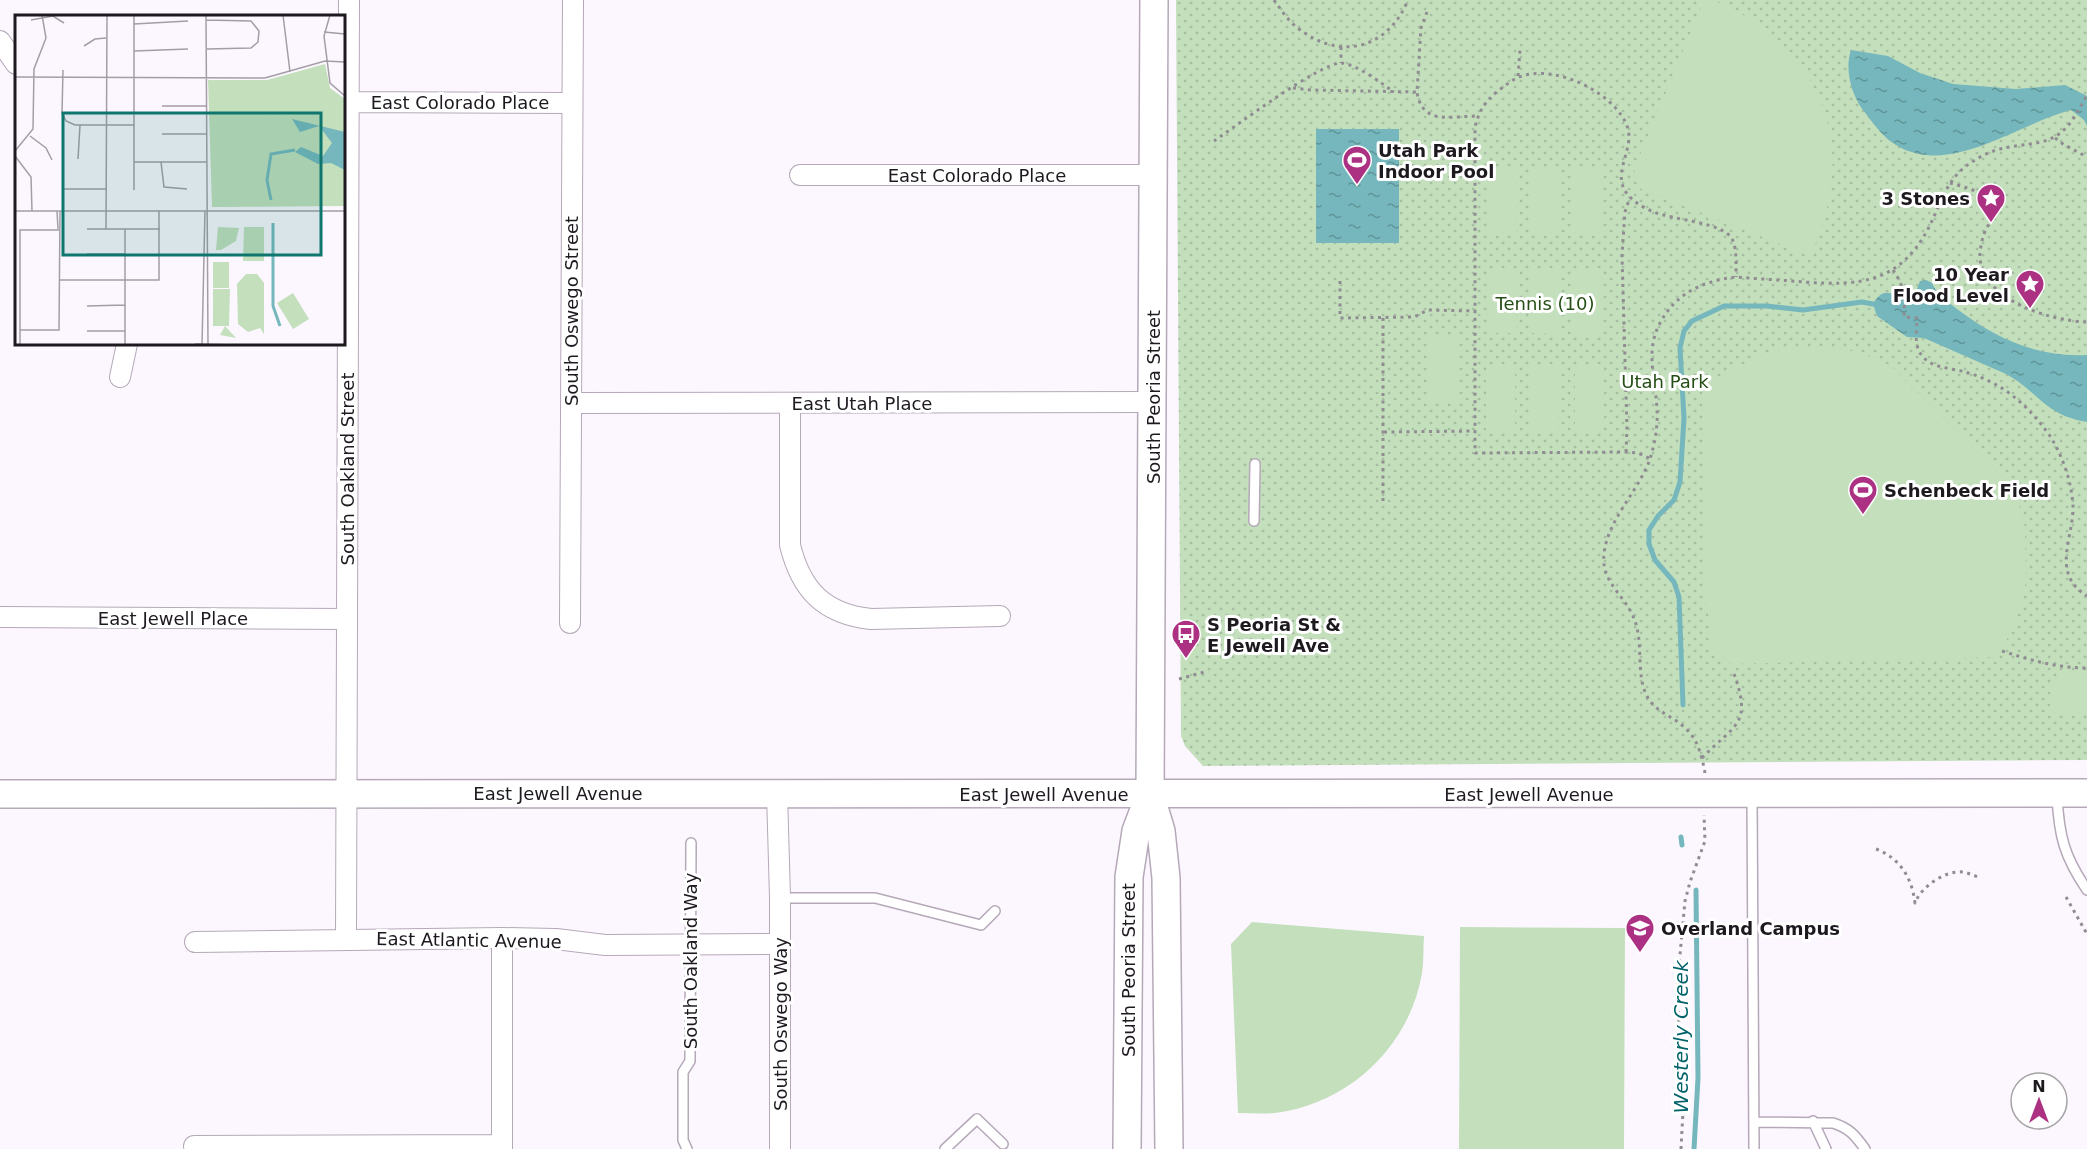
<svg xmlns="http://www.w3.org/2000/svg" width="2087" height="1149" font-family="'DejaVu Sans',sans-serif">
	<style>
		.green { fill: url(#green-dots) }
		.pitch { fill: #c3dfbc }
		.water { fill: url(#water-ripples) }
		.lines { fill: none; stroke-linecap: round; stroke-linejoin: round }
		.stream { stroke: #75b7bc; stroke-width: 5 }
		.lane-casing { stroke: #b5a8b9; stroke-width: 12 }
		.street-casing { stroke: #b5a8b9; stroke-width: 22 }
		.secondary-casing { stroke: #b5a8b9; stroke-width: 30 }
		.path { stroke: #908c92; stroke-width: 3; stroke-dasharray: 3 4.5; stroke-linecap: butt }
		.lane { stroke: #fff; stroke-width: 9 }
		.street { stroke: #fff; stroke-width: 20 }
		.secondary { stroke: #fff; stroke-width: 27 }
		.labels { text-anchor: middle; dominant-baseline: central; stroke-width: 6; stroke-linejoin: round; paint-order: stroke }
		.street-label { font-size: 18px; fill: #1d191f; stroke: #fff }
		.poi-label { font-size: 18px; font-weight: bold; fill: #1d191f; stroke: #fff; text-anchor: start }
		.park-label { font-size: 18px; fill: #244e16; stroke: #fff }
		.water-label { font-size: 20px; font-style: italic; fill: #006269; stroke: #fff }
		.inset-river { fill: none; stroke: #75b7bc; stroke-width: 3 }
		.inset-road { fill: none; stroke: #a39ea5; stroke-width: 1.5 }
		.view { fill: #0f766e; fill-opacity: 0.15; stroke: #0f766e; stroke-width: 3 }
		.inset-edge { fill: none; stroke: #1d191f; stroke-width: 3 }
	</style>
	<defs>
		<pattern id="green-dots" width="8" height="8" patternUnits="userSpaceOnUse" patternTransform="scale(1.5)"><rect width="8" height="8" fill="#c3dfbc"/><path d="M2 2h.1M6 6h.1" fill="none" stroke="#a7bfa1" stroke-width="1.8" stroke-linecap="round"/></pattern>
		<pattern id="water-ripples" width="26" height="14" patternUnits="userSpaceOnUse" patternTransform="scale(1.5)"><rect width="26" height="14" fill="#75b7bc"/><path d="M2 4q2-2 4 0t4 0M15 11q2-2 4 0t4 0" fill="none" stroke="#5f9498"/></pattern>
	</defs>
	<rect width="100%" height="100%" fill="#fcf7fe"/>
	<path class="green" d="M 1176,0 L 2087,0 L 2087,760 L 1203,766 L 1185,746 L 1181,736 Z"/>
	<path class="pitch" d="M 1704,0 C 1724,0 1746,16 1761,28 C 1839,87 1850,170 1810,256 L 1639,188 L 1634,169 Z
		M 1488,168 L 1517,169 L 1516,232 L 1487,232 Z
		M 1530,168 L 1559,169 L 1559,232 L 1530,232 Z
		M 1573,169 L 1603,169 L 1602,232 L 1573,232 Z
		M 1488,270 L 1517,270 L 1516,333 L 1487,333 Z
		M 1530,270 L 1559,270 L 1559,334 L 1530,333 Z
		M 1573,270 L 1603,270 L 1602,334 L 1573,334 Z
		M 1429,337 L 1458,337 L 1458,401 L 1429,401 Z
		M 1821,346 L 1858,352 L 1890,365 L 2007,481 L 2019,505 L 2025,527 L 2026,579 L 2023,604 L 1999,657 L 1731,664 L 1710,644 L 1710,624 L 1704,591 L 1702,377 L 1717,377 L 1764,354 L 1783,349 Z
		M 1486,367 L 1515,367 L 1515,431 L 1486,430 Z
		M 1530,367 L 1559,367 L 1558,431 L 1529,431 Z
		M 1575,367 L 1604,367 L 1604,431 L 1575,431 Z
		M 2081,671 L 2087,673 L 2087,712 L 2050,712 C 2049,686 2051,671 2081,671 Z
		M 1252,922 L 1424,936 C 1423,948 1424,961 1422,973 C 1410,1046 1349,1104 1275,1113 C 1263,1114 1250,1113 1238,1113 L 1231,944 Z
		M 1460,927 L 1625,928 L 1624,1149 L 1459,1149 Z"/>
	<path class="water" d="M 1851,50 L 1888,56 L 1920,73 L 1953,84 L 2016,89 L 2065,85 L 2087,96 L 2087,126 L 2084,120 L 2071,110 C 2016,124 1945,182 1890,141 C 1881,134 1873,123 1866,114 C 1852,98 1844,70 1851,50 Z
		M 1316,129 L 1399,129 L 1399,243 L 1316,243 Z
		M 1926,280 L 1932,283 C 1937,295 1947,301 1957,309 C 1995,338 2038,358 2087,355 L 2087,422 C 2044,415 2039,392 2006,374 L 1924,338 L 1907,337 L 1877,316 L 1873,304 C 1884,284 1893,296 1910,299 L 1915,294 L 1920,281 Z"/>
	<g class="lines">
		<path class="stream" d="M 1683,705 L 1679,597 L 1674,582 L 1655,560 L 1649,544 L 1649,530 L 1658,516 L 1674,500 L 1680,482 L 1684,418 L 1680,348 L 1684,331 L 1692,321 L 1724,306 L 1767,306 L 1803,310 L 1862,302 L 1873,304
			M 1681,837 L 1682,845
			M 1694,1149 L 1698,1078 L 1696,890"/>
		<g class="lane-casing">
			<path id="lane" d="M 1254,521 L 1255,464
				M 1752,796 L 1754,1149
				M 2057,796 C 2059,836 2064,856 2087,890
				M 780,898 L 875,898 L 981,925 L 995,911
				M 1813,1121 L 1826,1149
				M 1754,1122 L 1833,1123 C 1849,1128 1855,1135 1865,1149
				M 687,1149 L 683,1140 L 683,1072 L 690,1061 L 691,843
				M 945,1149 L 977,1119 L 1003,1144"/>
		</g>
		<g class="street-casing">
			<path id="street" d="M 0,41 L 16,64
				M 344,102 L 572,103
				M 800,175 L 1154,175
				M 120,377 L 127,344
				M 571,403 L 1153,402
				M 790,403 L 790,545 C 801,590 824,614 871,619 L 1000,616
				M 0,617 L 346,619
				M 570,623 L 573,0
				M 777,793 L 780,898 L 780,1149
				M 502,938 L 502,1149
				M 346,939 L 349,0
				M 195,942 L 502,938 L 556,939 L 605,945 L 780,944
				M 194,1146 L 502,1145"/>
		</g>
		<g class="secondary-casing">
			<path id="secondary" d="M 1154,0 L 1150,794 L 1161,831 L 1166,878 L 1169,1149
				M 0,794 L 2087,793
				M 1127,1149 L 1129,877 L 1136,831 L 1150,794"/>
		</g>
		<path class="path" d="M 1274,0 C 1282,11 1290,24 1302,31 C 1343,61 1389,47 1408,0
			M 1427,12 L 1421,28 L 1417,92 C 1422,126 1451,116 1478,116
			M 1341,47 L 1341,63
			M 1518,76 L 1520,50
			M 1293,88 L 1311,90 L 1417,92
			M 2055,138 L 2063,144 L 2087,157
			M 1214,141 C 1236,126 1320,63 1341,63 C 1357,64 1381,83 1394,92
			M 1950,183 C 1964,187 1982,190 1989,204 C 1997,219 1988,222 1984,234 C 1982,239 1981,246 1980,252 C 1977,299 2050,321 2087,322
			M 1893,270 C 1905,288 1905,296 1904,317 L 1917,318 C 1917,331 1913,346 1923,357 C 1933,368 1951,368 1965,372 C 2002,382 2028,405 2050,436 C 2063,457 2071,480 2073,505 C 2074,538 2050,573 2087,596
			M 1340,281 L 1340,318 L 1414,317 L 1428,310 L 1476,311
			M 1383,318 L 1383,501
			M 1384,432 L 1475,431
			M 1626,452 L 1627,429 L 1622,255 L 1625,212 L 1630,197
			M 1649,458 L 1638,453 L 1626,452 L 1475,453 L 1475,127 C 1481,103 1491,96 1510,82 C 1544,57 1617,91 1628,129 C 1634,152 1608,177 1631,198 C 1637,204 1646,209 1654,212 C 1671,220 1727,222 1733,241 C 1737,251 1736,266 1736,277
			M 2002,651 C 2030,660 2057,668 2087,668
			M 1179,679 L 1208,671
			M 1702,758 C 1736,723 1753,725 1733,671
			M 1705,773 C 1702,757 1698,739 1685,728 C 1672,715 1653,712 1645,692 C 1636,668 1644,640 1633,616 C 1626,600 1610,587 1605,570 C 1596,531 1638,494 1650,459 C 1655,443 1658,426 1657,410 C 1656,381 1645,352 1659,325 C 1675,293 1703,281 1736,277 C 1759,279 1782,280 1804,282 C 1860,286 1899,283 1928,229 C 1941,204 1946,178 1972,162 C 1982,155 1994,150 2005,148 C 2021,144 2040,145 2054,137 C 2070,129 2079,109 2087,95
			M 1876,849 C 1900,858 1912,878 1915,903 C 1921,887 1945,870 1963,872 C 1968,873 1973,875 1978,877
			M 2066,897 L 2087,934
			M 1681,1149 L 1683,1111 L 1678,1001 L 1678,976 L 1685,901 L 1690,882 L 1705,841 L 1704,815"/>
		<use href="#lane" class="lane"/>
		<use href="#street" class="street"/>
		<use href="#secondary" class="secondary"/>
	</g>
	<defs>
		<g id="stadium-pin" transform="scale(1.5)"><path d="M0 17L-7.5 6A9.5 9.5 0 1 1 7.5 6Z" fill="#ad3182" stroke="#fff"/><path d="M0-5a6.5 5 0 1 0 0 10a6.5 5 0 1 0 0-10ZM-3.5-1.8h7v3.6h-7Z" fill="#fff"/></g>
		<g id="sight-pin" transform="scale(1.5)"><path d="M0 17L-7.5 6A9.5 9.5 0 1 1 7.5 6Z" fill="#ad3182" stroke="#fff"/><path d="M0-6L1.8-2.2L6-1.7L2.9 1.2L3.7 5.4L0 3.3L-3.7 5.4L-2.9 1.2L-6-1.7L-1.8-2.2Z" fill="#fff"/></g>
		<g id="bus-pin" transform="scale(1.5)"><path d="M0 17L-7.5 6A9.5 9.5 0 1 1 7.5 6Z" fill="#ad3182" stroke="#fff"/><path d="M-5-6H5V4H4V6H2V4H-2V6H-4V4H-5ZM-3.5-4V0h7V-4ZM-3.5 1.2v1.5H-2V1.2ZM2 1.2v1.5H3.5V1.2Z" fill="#fff"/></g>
		<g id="school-pin" transform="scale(1.5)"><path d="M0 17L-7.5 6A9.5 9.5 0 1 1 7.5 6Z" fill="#ad3182" stroke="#fff"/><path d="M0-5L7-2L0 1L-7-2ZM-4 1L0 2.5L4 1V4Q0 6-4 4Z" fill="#fff"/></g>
	</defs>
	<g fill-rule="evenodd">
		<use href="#stadium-pin" x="1357" y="160"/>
		<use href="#sight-pin" x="1991" y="198"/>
		<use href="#sight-pin" x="2030" y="284"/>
		<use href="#stadium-pin" x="1863" y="490"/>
		<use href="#bus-pin" x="1186" y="634"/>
		<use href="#school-pin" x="1640" y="928"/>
	</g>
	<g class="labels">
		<g class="street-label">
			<text x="460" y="102">East Colorado Place</text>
			<text x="977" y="175">East Colorado Place</text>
			<text transform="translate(571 311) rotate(-90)">South Oswego Street</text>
			<text transform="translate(1153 397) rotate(-90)">South Peoria Street</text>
			<text x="862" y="403">East Utah Place</text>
			<text transform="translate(347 469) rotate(-90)">South Oakland Street</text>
			<text x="173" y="618">East Jewell Place</text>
			<text x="558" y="793">East Jewell Avenue</text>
			<text x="1044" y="794">East Jewell Avenue</text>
			<text x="1529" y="794">East Jewell Avenue</text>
			<text transform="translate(469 940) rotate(1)">East Atlantic Avenue</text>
			<text transform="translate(690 961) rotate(-90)">South Oakland Way</text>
			<text transform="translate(1128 970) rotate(-90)">South Peoria Street</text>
			<text transform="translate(780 1024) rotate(-90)">South Oswego Way</text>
		</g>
		<g class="poi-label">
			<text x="1378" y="150">Utah Park<tspan x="1378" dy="21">Indoor Pool</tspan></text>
			<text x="1970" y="198" text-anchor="end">3 Stones</text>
			<text x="2009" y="274" text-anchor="end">10 Year<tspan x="2009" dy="21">Flood Level</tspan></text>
			<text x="1884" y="490">Schenbeck Field</text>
			<text x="1207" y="624">S Peoria St &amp;<tspan x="1207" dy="21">E Jewell Ave</tspan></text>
			<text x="1661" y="928">Overland Campus</text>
		</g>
		<g class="park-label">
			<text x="1545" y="303">Tennis (10)</text>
			<text x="1665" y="381">Utah Park</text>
		</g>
		<g class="water-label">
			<text transform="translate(1681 1037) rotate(-90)">Westerly Creek</text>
		</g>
	</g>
	<g transform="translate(15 15)">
		<rect width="330" height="330" fill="#fcf7fe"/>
		<path d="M 310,49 L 315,73 L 330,84 L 330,191 L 197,192 L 193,65 L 252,65 Z" fill="#c3dfbc"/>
		<path d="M 297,62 L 303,92 L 282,92 L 269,71 ZM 259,97 L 273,109 L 272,129 L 251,121 ZM 271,140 L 282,143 L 296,157 L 295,179 L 260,177 L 259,144 ZM 203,212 L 224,213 L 221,226 L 206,235 L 201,235 ZM 229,212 L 249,212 L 249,246 L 228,246 ZM 198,247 L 214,247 L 214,273 L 198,273 ZM 231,259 L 242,259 L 249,268 L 249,319 L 245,313 L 233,317 L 223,309 L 222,269 ZM 198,274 L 215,274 L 214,311 L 210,311 L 221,323 L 205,320 L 210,311 L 198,311 ZM 278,278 L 294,304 L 278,314 L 262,288 Z" fill="#c3dfbc"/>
		<path d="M 277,104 L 330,117 L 330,155 L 316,148 L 303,149 L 280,137 L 286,132 L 308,141 L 317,128 L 304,111 L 285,117 Z" fill="#75b7bc"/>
		<path class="inset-river" d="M 256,185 L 252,165 L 256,139 L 280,135M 258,208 L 258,291 L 265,311"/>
		<path class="inset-road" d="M 191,0 L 193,330M 268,0 L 275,57M 315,0 L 309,21 L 315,68 L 330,81M 16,5 L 38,1 L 49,8M 191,5 L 236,6 L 244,16 L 243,27 L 236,33 L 192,34M 119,9 L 173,6M 309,17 L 330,19M 69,31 L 80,24 L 91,23M 119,36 L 173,34M 48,55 L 47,98 L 51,106 L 60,110 L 119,110M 0,62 L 250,63 L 310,46 L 330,47M 147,91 L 191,91M 147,119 L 191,119M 15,121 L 31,133 L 37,145M 0,136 L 18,114 L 19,54 L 31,23 L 27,0M 0,141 L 16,162 L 17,196M 63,144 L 65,110M 119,147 L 191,147M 146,147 L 149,172 L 172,174M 47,174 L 91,174M 119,175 L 119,0M 0,196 L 330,196M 42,196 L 43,214M 72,214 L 145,214M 91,214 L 92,0M 110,214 L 110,330M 72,239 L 110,239M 44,265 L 144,265 L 144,196M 72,291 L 110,290M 5,315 L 44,315 L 45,196M 72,316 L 110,316M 180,329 L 220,330M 5,330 L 5,215 L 44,215M 187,330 L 190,196"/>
		<path class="view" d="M 48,98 L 306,98 L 306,240 L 48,240 Z"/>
		<rect width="330" height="330" class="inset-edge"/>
	</g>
	<g transform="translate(2039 1101)"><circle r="28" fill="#ffffff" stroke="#a5a3a5" stroke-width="1.5"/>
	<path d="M0-4.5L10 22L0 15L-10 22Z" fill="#ad3182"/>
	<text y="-9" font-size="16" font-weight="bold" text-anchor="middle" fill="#1d191f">N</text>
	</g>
</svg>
